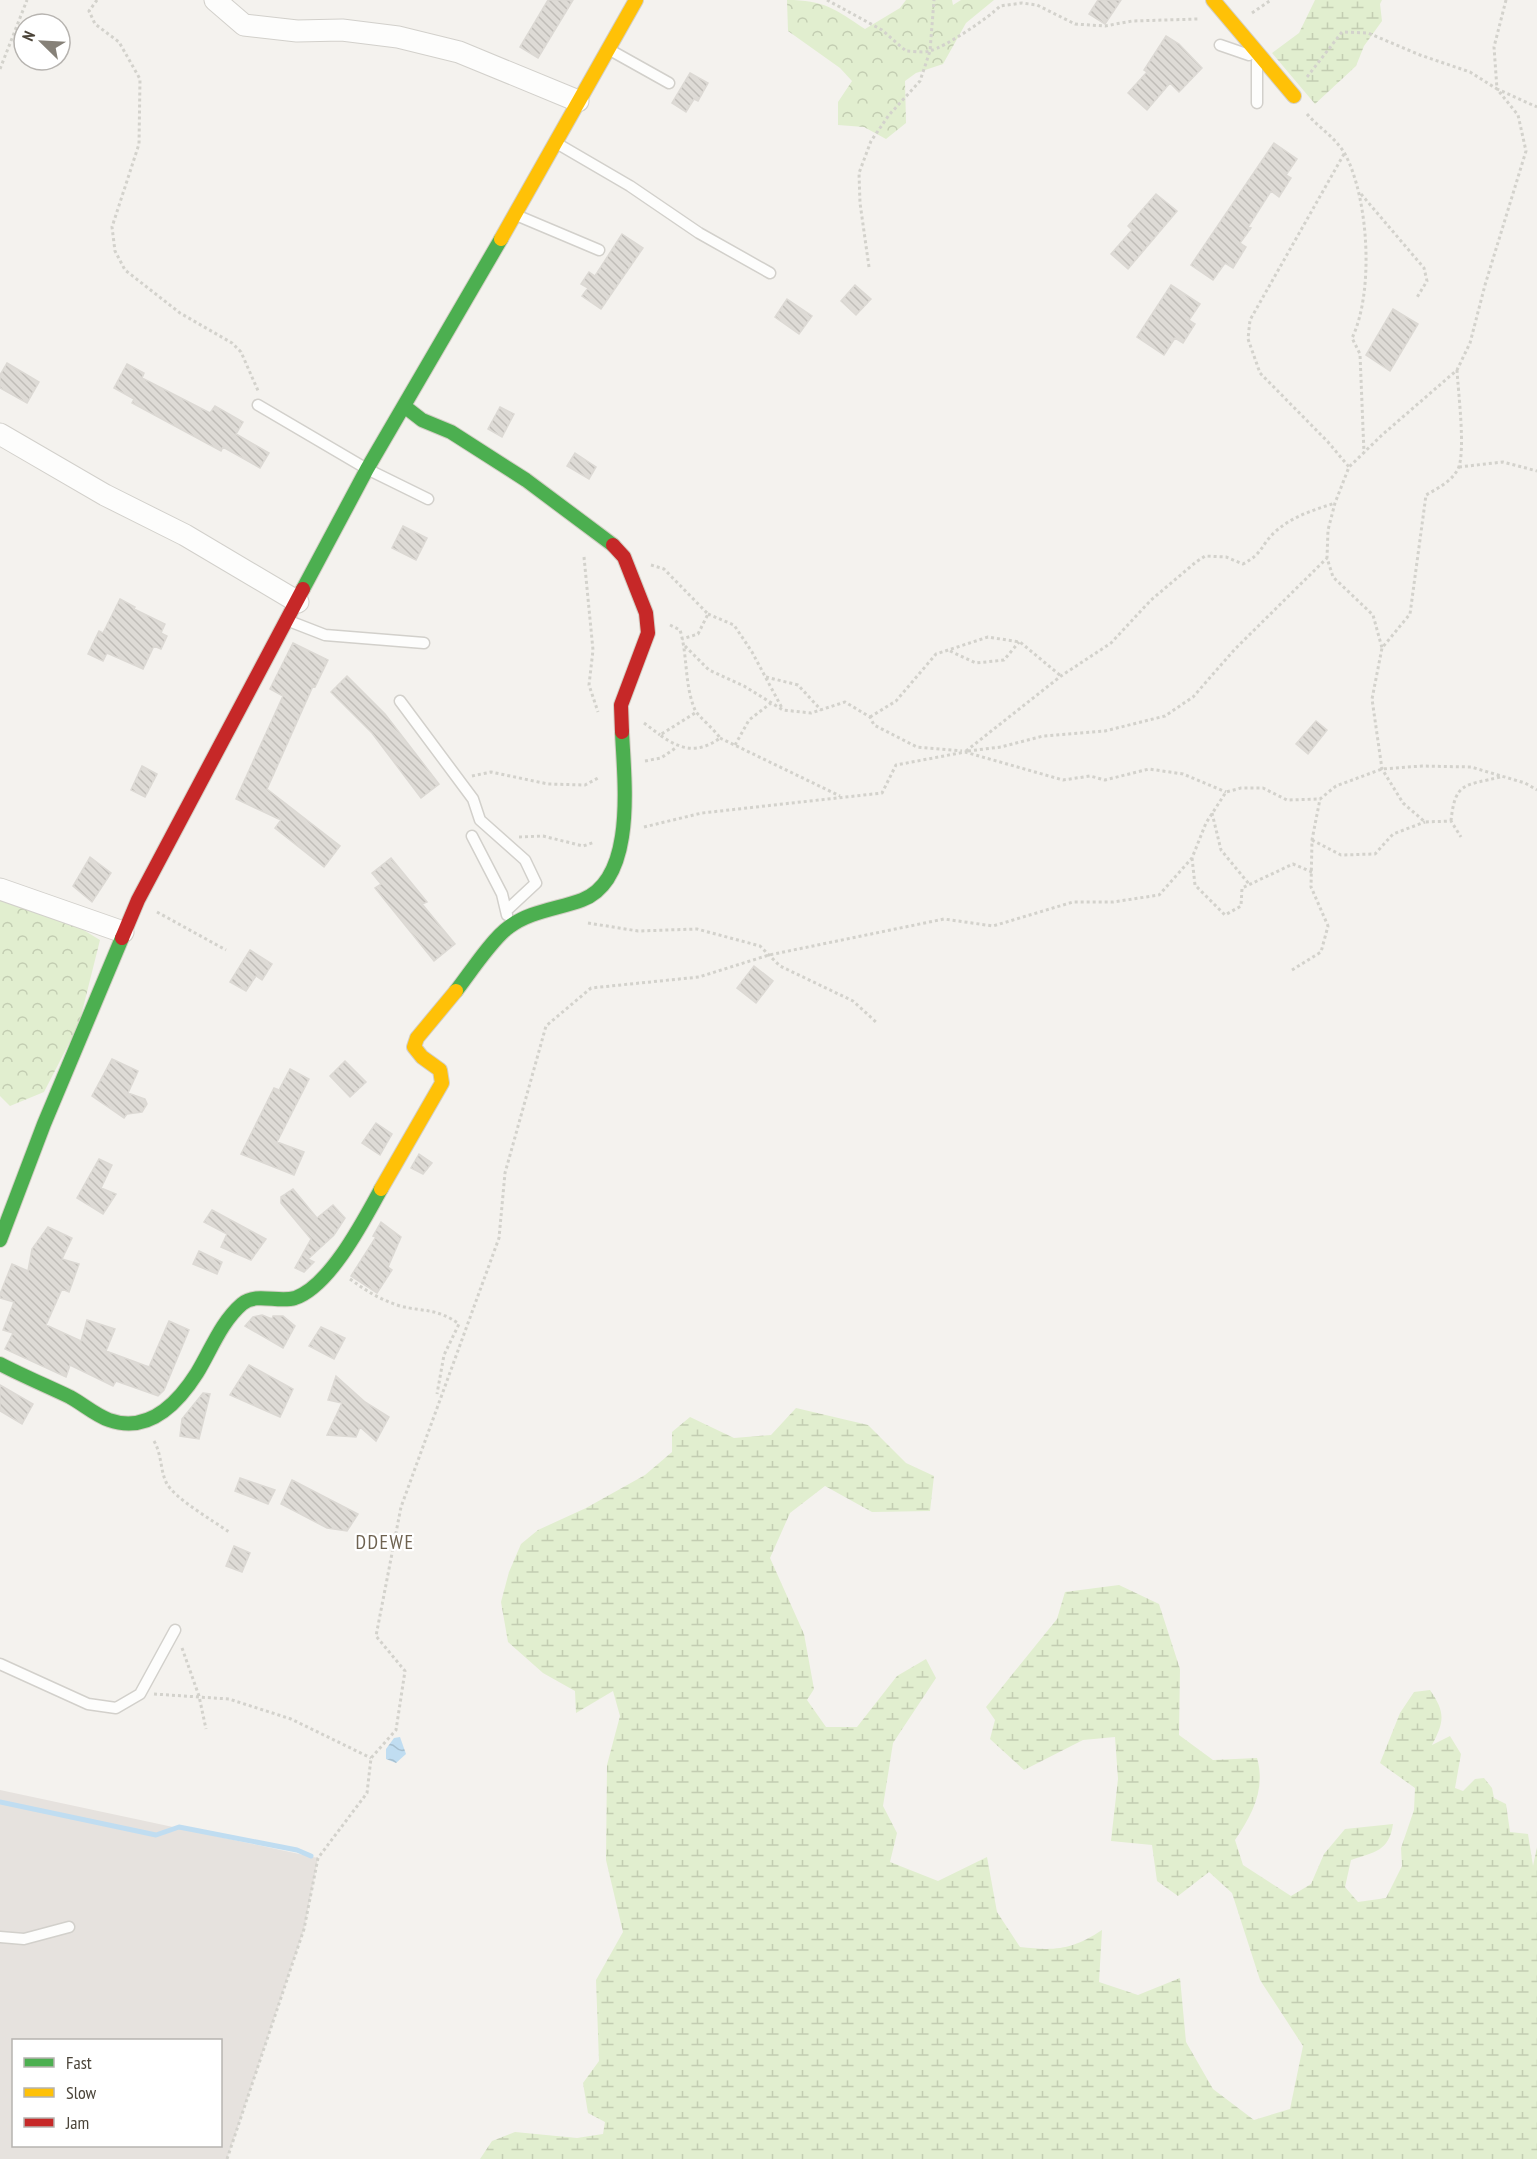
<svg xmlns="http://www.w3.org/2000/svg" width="1537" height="2159" font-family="'PT Sans Narrow',sans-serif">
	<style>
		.industrial { fill: #e6e2de; fill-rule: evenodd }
		.forest { fill: url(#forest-crowns) }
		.wetland { fill: url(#wetland-marsh) }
		.water { fill: url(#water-waves) }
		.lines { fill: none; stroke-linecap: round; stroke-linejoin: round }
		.stream { stroke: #c0ddf1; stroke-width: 5 }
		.building { fill: url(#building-back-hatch); stroke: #dcd9d4; stroke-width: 1.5 }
		.lane-casing { stroke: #d2d0cb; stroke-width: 13 }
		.street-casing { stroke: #d2d0cb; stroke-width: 23 }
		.fast-casing { stroke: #d3cfc5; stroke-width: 16 }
		.slow-casing { stroke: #d3cfc5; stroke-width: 16 }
		.jam-casing { stroke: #d3cfc5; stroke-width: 16 }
		.path { stroke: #d3d2cc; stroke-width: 3; stroke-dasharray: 3 3; stroke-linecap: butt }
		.lane { stroke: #fdfdfc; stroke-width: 10 }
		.street { stroke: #fdfdfc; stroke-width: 21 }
		.fast { stroke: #4caf50; stroke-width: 14 }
		.slow { stroke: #ffc107; stroke-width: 14 }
		.jam { stroke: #c62828; stroke-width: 14 }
		.labels { text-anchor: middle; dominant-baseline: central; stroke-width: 4.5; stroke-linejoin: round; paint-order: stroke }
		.quarter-label { font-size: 20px; letter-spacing: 1.5px; fill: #6e6250; stroke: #fff }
	</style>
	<defs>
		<pattern id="forest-crowns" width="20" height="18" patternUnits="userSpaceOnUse" patternTransform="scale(1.5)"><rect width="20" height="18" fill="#e1eecf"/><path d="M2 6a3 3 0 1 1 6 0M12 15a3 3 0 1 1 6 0" fill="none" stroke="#c3cdb2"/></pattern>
		<pattern id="wetland-marsh" width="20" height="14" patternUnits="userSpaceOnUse" patternTransform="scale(1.5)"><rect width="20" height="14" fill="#e1eecf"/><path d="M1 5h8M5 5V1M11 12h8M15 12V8" fill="none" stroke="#c3cdb2"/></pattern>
		<pattern id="water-waves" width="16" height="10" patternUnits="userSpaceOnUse" patternTransform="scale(1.5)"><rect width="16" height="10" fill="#c0ddf1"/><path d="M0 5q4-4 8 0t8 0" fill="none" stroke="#a6bfcf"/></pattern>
		<pattern id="building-back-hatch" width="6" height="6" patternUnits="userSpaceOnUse" patternTransform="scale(1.5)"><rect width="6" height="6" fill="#dedbd6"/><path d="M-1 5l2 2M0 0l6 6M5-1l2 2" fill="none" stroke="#c0bdb8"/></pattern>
	</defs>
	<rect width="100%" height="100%" fill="#f4f2ee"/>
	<path class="industrial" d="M 0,1790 L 318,1858 L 304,1929 L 227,2159 L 0,2159 ZM 14,2040 L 220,2040 L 220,2146 L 14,2146 Z"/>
	<path class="forest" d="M 787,0 C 824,0 835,9 865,29 L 900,8 L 906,0 L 952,0 L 953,5 L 961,0 L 994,0 L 966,23 L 943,64 L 916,73 L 905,81 L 906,123 L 886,139 L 864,127 L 838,125 L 838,102 L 852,81 L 840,68 L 788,31 Z
		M 0,895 L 64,918 L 100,940 L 79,1024 L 44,1092 L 10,1106 L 0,1096 Z"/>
	<path class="wetland" d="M 1315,0 L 1382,0 L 1380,4 L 1382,21 L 1364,46 L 1356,66 L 1315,104 L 1272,53 L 1299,33 Z
		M 796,1408 L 868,1425 L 906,1463 L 934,1476 L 930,1511 L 872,1512 L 825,1486 L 790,1513 L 770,1558 L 804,1634 L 814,1689 L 807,1700 L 826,1727 L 857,1727 L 897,1676 L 926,1659 L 936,1678 L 893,1743 L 883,1806 L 897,1833 L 890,1862 L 938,1881 L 987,1857 L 997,1912 L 1020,1947 C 1055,1951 1072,1950 1102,1930 L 1099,1982 L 1138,1995 L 1180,1978 L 1186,2042 L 1213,2089 L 1254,2120 L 1290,2109 L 1303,2046 L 1260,1980 L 1232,1893 L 1209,1872 L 1178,1896 L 1157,1881 L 1152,1845 L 1111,1841 L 1118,1779 L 1115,1737 L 1083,1740 L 1024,1770 L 990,1739 L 995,1720 L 986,1707 L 1057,1619 L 1065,1592 L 1119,1585 L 1159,1604 L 1180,1669 L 1179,1735 L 1213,1760 L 1257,1758 C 1266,1789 1252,1815 1235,1840 L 1243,1865 L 1291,1896 L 1311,1884 L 1324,1854 L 1345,1829 L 1393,1824 C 1389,1851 1375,1852 1351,1860 L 1345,1887 L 1358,1902 L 1386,1898 L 1402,1866 L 1401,1848 L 1414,1810 L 1415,1788 L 1380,1763 L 1400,1713 L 1414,1692 L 1430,1690 C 1446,1713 1444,1722 1432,1745 L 1450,1736 L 1461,1754 L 1455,1788 L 1463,1791 L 1475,1779 L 1484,1778 L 1492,1788 L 1494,1798 L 1506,1804 L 1510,1832 L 1528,1834 L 1533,1866 L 1537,1847 L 1537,2159 L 480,2159 L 492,2141 L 515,2132 L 577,2138 L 603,2134 L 605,2122 L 588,2113 L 583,2083 L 599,2061 L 596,1980 L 623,1932 L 606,1860 L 607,1765 L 620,1716 L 613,1691 L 576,1713 L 575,1691 L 543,1673 L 508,1642 L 501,1602 L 509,1572 L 521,1544 L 538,1530 L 586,1508 L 645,1475 L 672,1452 L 672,1432 L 690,1417 L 734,1438 L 771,1435 Z"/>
	<path class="water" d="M 400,1737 L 406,1754 L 396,1763 L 386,1759 L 386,1749 L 394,1738 Z"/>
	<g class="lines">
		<path class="stream" d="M 0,1802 L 156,1835 L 179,1827 L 297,1850 L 311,1856"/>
	</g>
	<path class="building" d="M 548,0 L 573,0 L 538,58 L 520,47 Z
		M 1098,0 L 1121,0 L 1105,24 L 1089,14 Z
		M 1166,36 L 1179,44 L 1202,68 L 1179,92 L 1170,83 L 1147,110 L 1128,93 L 1147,72 L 1144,70 Z
		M 690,73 L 708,83 L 698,101 L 694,99 L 686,112 L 672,103 Z
		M 1274,143 L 1297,159 L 1286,175 L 1291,178 L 1279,197 L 1271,191 L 1248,227 L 1251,228 L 1240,243 L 1246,247 L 1233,268 L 1225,263 L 1213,280 L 1191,265 Z
		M 1156,194 L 1177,211 L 1128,269 L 1111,254 L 1132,230 L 1128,226 Z
		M 622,234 L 643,248 L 601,309 L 582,296 L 588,288 L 581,284 L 589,272 L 595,276 Z
		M 855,285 L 871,299 L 856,315 L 841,301 Z
		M 1171,285 L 1200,304 L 1189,320 L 1195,324 L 1183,343 L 1175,338 L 1164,355 L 1137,337 Z
		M 787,299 L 812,316 L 799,334 L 775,317 Z
		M 1393,309 L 1418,324 L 1390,371 L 1366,355 Z
		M 7,363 L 39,382 L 27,403 L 0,388 L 0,375 Z
		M 127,364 L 144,373 L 142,378 L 210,413 L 215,406 L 243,422 L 236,434 L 269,453 L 260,468 L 223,447 L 221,451 L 132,403 L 134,399 L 114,388 Z
		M 500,407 L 514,414 L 502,437 L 488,429 Z
		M 575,453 L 596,467 L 589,479 L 567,466 Z
		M 403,526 L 427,538 L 416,560 L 392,548 Z
		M 120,599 L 135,607 L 134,609 L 165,624 L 161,633 L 167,636 L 161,649 L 154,646 L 143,669 L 107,653 L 103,661 L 88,654 L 99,631 L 103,633 Z
		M 293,643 L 328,660 L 315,687 L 313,686 L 267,789 L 340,846 L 324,867 L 275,828 L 281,820 L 236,799 L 283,696 L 270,689 Z
		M 347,676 L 385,714 L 439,784 L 421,798 L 372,733 L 331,692 Z
		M 1316,721 L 1327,730 L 1308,754 L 1296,744 Z
		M 142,766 L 157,774 L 145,797 L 131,790 Z
		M 90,857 L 111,873 L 92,902 L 73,886 Z
		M 391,858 L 427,902 L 422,904 L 455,944 L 434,961 L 375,888 L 381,884 L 372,873 Z
		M 250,950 L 272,964 L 262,980 L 256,976 L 246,991 L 230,982 Z
		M 754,966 L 773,981 L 756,1003 L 737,988 Z
		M 112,1059 L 138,1071 L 128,1093 L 145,1099 L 147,1104 L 142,1112 L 127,1114 L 124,1118 L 92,1096 Z
		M 345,1061 L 366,1082 L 350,1097 L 330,1076 Z
		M 290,1069 L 309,1079 L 277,1142 L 304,1152 L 294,1175 L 241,1154 L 274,1088 L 279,1090 Z
		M 376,1123 L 392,1134 L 380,1155 L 362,1143 Z
		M 419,1154 L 432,1163 L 423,1174 L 411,1168 Z
		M 99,1159 L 112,1165 L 101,1188 L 116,1194 L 103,1214 L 77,1198 Z
		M 293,1189 L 317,1218 L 333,1205 L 345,1218 L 334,1235 L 308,1259 L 314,1262 L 304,1272 L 295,1268 L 311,1239 L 281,1203 L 281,1197 Z
		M 212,1210 L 266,1239 L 251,1260 L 221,1247 L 227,1234 L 204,1222 Z
		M 381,1222 L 401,1237 L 388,1267 L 392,1270 L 377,1293 L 351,1276 L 376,1237 L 373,1236 Z
		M 48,1227 L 72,1238 L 62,1259 L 79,1264 L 69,1292 L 62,1289 L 46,1325 L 81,1341 L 87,1320 L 115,1329 L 106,1351 L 149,1367 L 169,1321 L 189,1330 L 164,1390 L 158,1396 L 116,1381 L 113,1386 L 70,1365 L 66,1377 L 5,1349 L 13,1333 L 3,1330 L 14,1302 L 0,1298 L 0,1294 L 12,1264 L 28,1271 L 32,1249 Z
		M 199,1251 L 222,1262 L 217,1274 L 193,1264 Z
		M 262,1315 L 272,1319 L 273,1316 L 283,1316 L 295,1326 L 283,1348 L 245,1326 L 253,1317 Z
		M 321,1327 L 345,1338 L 334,1359 L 309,1346 Z
		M 249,1365 L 293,1389 L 280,1417 L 230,1395 Z
		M 336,1376 L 365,1402 L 389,1417 L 376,1441 L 360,1427 L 356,1437 L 327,1435 L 342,1403 L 328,1400 Z
		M 0,1385 L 33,1404 L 22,1424 L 0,1411 Z
		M 203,1393 L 210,1394 L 199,1439 L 180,1436 L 182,1419 Z
		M 240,1478 L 275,1490 L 268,1504 L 235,1491 Z
		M 292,1480 L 358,1514 L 347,1531 L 327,1528 L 281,1504 Z
		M 234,1546 L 250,1553 L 242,1572 L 226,1566 Z"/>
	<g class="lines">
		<g class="lane-casing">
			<path id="lane" d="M 1220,45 L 1249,55
				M 610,50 L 669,83
				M 1257,61 L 1257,103
				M 558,144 L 630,186 L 699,233 L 770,273
				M 516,215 L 599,250
				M 258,405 L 367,469 L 428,499
				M 289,621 L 325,635 L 424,643
				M 400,701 L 473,799 L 480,820 L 525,860 L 536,883 L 507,910
				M 472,836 L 502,894 L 507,915
				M 0,1664 L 88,1704 L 116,1708 L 140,1694 L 175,1630
				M 0,1937 L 24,1939 L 69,1927"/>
		</g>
		<g class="street-casing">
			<path id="street" d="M 215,0 L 244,25 L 297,31 L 342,30 L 398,37 L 459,52 L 578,101
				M 0,434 L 105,495 L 185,535 L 298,602
				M 0,889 L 123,932"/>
		</g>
		<g class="fast-casing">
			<path id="fast" d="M 404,406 L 422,420 L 451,432 L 526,480 L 613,545
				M 303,589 L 367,469 L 501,239
				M 456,991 C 470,973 492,939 509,927 C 530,911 558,909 582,900 C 637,879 624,779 622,732
				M 0,1240 L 44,1124 L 122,938
				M 0,1364 C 23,1376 47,1386 70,1397 C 83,1404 95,1415 109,1420 C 149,1434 178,1403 197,1373 C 211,1350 221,1322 242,1304 C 256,1292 278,1303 295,1298 C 330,1286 364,1220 381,1189"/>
		</g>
		<g class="slow-casing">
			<path id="slow" d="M 1213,0 L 1294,96
				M 501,239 L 636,0
				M 381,1189 L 442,1083 L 440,1070 L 422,1057 L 414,1047 L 417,1038 L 456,991"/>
		</g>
		<g class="jam-casing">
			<path id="jam" d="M 613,545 L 624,557 L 646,613 L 648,633 L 621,705 L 622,732
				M 122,938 L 138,900 L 303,589"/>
		</g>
		<path class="path" d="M 97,0 L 89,11 L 95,24 L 119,42 L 140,79 L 139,144 L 112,227 L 115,251 L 125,270 L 180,313 L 232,343 L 241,352 L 259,393
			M 827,0 L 882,30 L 906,51 C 913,51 923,53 930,51 C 945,47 990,17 1000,6 L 1022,3 L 1037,5 L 1075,24 L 1105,26 L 1132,21 L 1198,19
			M 1506,0 L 1494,47 L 1497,89 L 1537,107
			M 1252,13 L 1271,0
			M 0,69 L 27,0
			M 1307,77 L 1342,32 L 1368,33 L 1420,55 L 1470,72 L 1497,89 L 1518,115 L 1526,151 L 1485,285 L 1470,343 L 1457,370 L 1382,435 L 1349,467 L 1335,503 L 1328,530 L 1327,558 L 1333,577 L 1373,615 L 1382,648
			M 1307,114 C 1319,128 1336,138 1345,154 C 1369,199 1374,293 1352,338 L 1360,354 L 1364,453
			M 1344,154 L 1250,320 L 1248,339 L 1260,373 L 1328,442 L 1349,467
			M 1361,194 L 1424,268 L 1427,281 L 1416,299
			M 869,267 L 860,203 L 859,173 L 871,141 L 889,115 L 920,81 L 930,51 L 934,0
			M 1457,370 C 1458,391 1466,452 1458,469 C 1451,482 1438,488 1426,495 L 1410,614 L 1382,648 L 1372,699 L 1382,769 L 1403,803 L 1425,822 L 1451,821 L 1461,837
			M 1459,467 L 1503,462 L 1537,471
			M 584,557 L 593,650 L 589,685 L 598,712
			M 651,565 L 664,569 L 708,614 L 698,634 L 682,639
			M 708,614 L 734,625 L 752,652 L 782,708
			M 670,625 L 680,630 C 688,656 684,684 695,710 C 697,715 715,730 720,738 C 698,754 681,750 660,735 L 695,713
			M 685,646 L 709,670 L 744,686 L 783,710 L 811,713 L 845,702 L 870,717 L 874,725 L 917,747 L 962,751
			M 950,651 L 976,663 L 1004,660 L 1019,642
			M 766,677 L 798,685 L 821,710
			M 870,717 L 896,701 L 936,654 L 988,637 L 1020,642 L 1061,676
			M 644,723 L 660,735
			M 720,738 L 840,796
			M 735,745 L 749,720 L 771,703
			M 966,751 L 1061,676 L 1111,643 L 1151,600 L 1196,562 L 1205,556 L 1226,557 L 1243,564 C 1264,553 1261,544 1276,531 C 1293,516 1314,510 1335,503
			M 968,751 L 1001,747 L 1043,736 L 1105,731 L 1165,716 L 1193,697 L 1235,649 L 1327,558
			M 645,761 L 661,758 L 677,747
			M 472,776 L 491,772 L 548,784 L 585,785 L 600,777
			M 1212,813 L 1221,850 L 1249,884
			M 1451,821 C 1455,781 1465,786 1500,777
			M 644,827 L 702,813 L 882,793 L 896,765 L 965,752 L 1063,780 L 1090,776 L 1105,780 L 1149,769 L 1183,774 L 1226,792
			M 519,837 L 543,836 L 583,846 L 595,842
			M 1312,840 L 1341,855 L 1375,854 L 1393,834 L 1425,822
			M 1192,858 L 1195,885 L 1225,915 L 1241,906 L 1242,888 L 1293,864 L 1312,872
			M 157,912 L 226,950
			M 588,923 L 638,931 L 697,929 L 760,946 L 780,966 L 853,1001 L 876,1022
			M 1292,970 L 1321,952 L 1328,926 L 1311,887 L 1312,840 L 1320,799
			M 350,1279 C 366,1291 381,1300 400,1306 C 424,1312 437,1308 459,1324 L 444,1355 L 437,1394
			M 154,1441 C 162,1455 160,1469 166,1482 C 173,1498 214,1521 229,1532
			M 182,1648 L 199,1696 L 206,1729
			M 154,1694 L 229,1699 L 291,1719 L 371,1758
			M 227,2159 L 304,1929 L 318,1858 L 367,1793 L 371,1758 L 396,1730 L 405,1671 L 376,1636 L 401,1507 L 499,1238 L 505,1173 L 546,1026 L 591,988 L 699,977 L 769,955 L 944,919 L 993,926 L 1073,902 L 1113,902 L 1159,895 L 1192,858 L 1206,823 L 1226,792 L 1241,788 L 1263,788 L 1287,800 L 1320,799 L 1336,786 L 1382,769 L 1422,766 L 1471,767 L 1525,783 L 1537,790"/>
		<use href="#lane" class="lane"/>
		<use href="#street" class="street"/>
		<use href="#fast" class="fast"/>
		<use href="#slow" class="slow"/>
		<use href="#jam" class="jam"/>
	</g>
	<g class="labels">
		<g class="quarter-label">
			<text x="385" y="1542">DDEWE</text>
		</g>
	</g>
	<rect x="12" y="2039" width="210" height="108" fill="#ffffff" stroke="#b7b4b0" stroke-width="1.5"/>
	<rect x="24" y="2058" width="30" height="9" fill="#4caf50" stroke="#b7b4b0" stroke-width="1.5"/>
	<text x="66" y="2069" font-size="18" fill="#4b4439">Fast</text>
	<rect x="24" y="2088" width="30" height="9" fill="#ffc107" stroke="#b7b4b0" stroke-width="1.5"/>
	<text x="66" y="2099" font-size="18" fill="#4b4439">Slow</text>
	<rect x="24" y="2118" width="30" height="9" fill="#c62828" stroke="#b7b4b0" stroke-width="1.5"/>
	<text x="66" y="2129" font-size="18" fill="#4b4439">Jam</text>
	<g transform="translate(42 42) rotate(294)"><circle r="28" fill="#ffffff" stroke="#b7b4b0" stroke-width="1.5"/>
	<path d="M0-4.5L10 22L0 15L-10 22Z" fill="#868178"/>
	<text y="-9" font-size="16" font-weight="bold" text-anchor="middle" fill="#4b4439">N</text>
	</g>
</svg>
